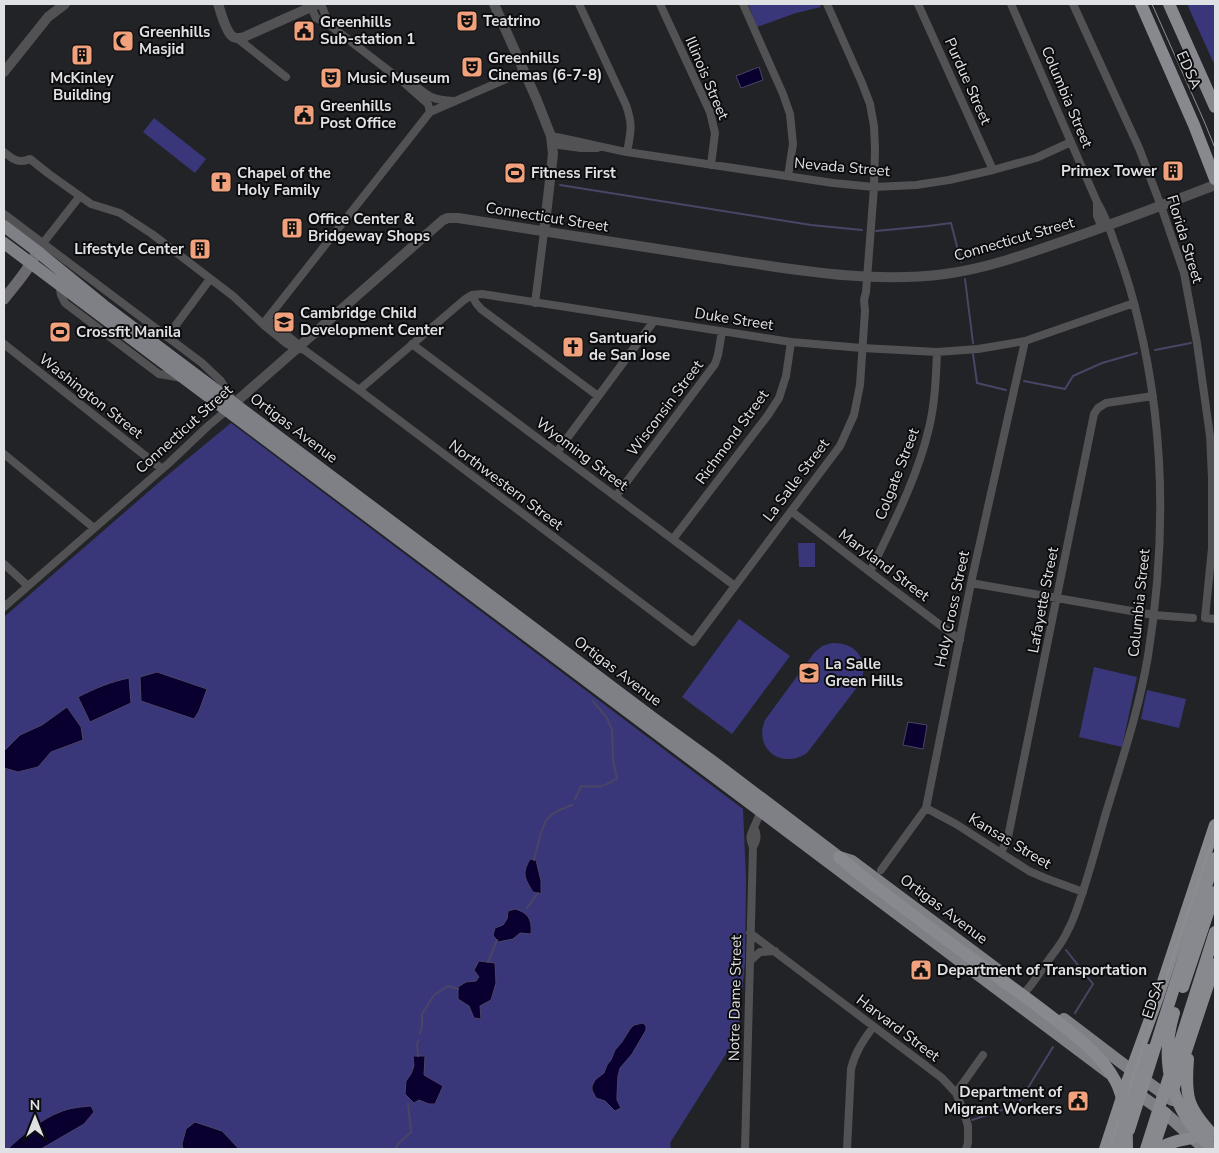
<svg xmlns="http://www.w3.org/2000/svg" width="1219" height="1153" font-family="'Nunito Sans',sans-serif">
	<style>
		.green { fill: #393779 }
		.water { fill: #09002f; stroke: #4a4465 }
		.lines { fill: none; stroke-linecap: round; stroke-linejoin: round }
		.stream { stroke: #4a4465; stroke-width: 2 }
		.minor { stroke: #525254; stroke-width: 8 }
		.tertiary { stroke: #525254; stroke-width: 10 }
		.secondary { stroke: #6c6c70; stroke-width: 11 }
		.primary { stroke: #7f8085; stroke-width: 12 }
		.trunk { stroke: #88898e; stroke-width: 12 }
		.tram { stroke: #8e8f92; stroke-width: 1 }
		.trunk-bridge { stroke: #88898e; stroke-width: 12 }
		.labels { text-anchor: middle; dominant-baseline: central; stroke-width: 4; stroke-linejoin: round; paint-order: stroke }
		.poi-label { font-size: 15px; font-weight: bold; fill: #e0e1e4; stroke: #0c0c0e; text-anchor: start }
		.street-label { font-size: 15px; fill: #e0e1e4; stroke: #0c0c0e }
	</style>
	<rect width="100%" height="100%" fill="#222327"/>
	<path class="green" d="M 748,4 L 819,4 L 821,7 L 796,13 L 757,27 Z
		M 1187,4 L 1215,4 L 1215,66 Z
		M 154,118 L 206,159 L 195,173 L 143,132 Z
		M 231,423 L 743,809 L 746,878 L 745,962 L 738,1035 L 670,1143 L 671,1149 L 4,1149 L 4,617 L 163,479 Z
		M 798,543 L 815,543 L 815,567 L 799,567 Z
		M 739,619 L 790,656 L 732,734 L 682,697 Z
		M 832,643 C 856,642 869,660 861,682 L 807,753 C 782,770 753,749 765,720 L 814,653 L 822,646 Z
		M 1094,667 L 1137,677 L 1122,747 L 1079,737 Z
		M 1147,690 L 1186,699 L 1179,728 L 1141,719 Z"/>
	<path class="water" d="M 759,67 L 763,80 L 741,88 L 736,76 Z
		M 157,672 L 207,689 L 199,711 L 194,719 L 141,701 L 140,677 Z
		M 129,678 L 131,703 L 90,722 L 78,697 C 96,688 110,682 129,678 Z
		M 67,707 L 81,727 L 83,740 L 51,752 L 38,767 L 18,772 L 4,768 L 4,751 L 20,735 L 42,725 Z
		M 908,722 L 927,725 L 923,749 L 903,745 Z
		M 530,859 L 536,860 L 541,881 L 541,894 L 533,892 C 524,877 522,874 530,859 Z
		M 515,909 C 529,913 532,920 531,934 L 520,933 L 513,939 L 498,942 L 493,935 L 495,928 L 503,925 L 507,919 L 508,911 Z
		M 479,961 L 495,963 L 496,983 L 491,1000 L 480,1006 L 481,1019 L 474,1018 L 469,1006 L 458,999 L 458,987 L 466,982 L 476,981 L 479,977 L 474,970 Z
		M 643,1023 L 646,1026 L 646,1030 L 632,1054 L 620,1068 L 618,1076 L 617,1095 L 617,1100 L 621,1108 L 615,1111 L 605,1101 L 596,1098 L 592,1090 L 592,1086 L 595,1080 L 604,1073 L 607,1065 L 611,1060 L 615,1050 L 622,1042 L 630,1029 L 634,1025 Z
		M 413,1056 L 425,1056 L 424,1075 L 443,1086 L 435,1104 L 429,1104 L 419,1100 L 414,1103 L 405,1094 L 406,1081 L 411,1074 L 414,1066 Z
		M 91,1106 L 94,1112 L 84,1124 L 41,1149 L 8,1149 C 21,1136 43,1118 60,1112 C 69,1108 80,1107 91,1106 Z
		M 195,1122 L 222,1131 L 239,1149 L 183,1149 L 182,1144 L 186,1129 Z"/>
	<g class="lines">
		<path class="stream" d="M 560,185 L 811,225 L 862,230
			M 876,231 L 928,226 L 951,223 L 961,262
			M 965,279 L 973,343
			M 1155,350 L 1191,343
			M 973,354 L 977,383 L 1006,390
			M 1024,381 L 1065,389 L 1073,376 L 1102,363 L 1137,353
			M 575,799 L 581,786 C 597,787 604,788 617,778 L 613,761 L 612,730 L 607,718 L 593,701
			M 534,860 C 537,850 541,825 548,818 C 553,812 564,808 572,805
			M 527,908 L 538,893
			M 1066,950 L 1093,984 L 1075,1013
			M 488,962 L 497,940
			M 420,1034 L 422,1025 L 422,1014 L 434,995 L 448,986 L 458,989
			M 418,1041 L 417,1044 L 418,1056
			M 972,1120 L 1011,1107 L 1018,1104 L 1053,1047
			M 395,1149 L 398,1144 L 411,1132 L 408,1104"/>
		<path class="minor" d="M 321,4 L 325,14 L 327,23
			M 579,4 L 626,105 C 633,125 631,131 627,152
			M 660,4 L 710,112 L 715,133 L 711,165
			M 743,4 L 783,94 L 790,114 L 793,144 L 788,176
			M 918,4 L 993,170
			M 1011,4 L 1097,202 C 1105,215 1110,229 1115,244 C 1124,268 1132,293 1138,319 C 1165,429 1166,544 1148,656 C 1139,710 1121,763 1105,816 C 1097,845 1089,874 1079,903 C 1076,912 1073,921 1068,930 C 1064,940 1057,949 1050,958 C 1042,969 1035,981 1026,991
			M 1073,4 L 1139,148 L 1161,206 L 1184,273 L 1197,343 L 1210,436 L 1212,478 L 1212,548 L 1205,618 L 1215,619
			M 311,7 L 316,18 L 327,23 L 402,81 L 428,104 L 430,112
			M 237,38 L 286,77
			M 413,84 C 429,97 432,100 454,101
			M 551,136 C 577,141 602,147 627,152 L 833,183 L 874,187 L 916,185 L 949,180 L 993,170 L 1036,158 L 1071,142
			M 552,144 L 581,148 L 597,148
			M 4,152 C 12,159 19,164 30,159 L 49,174 L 91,204 L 120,213 L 152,234 L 233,296 L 247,309 L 266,327 L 287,344 L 300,349
			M 1097,204 L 1097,216 L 1102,228
			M 4,214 L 202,363 L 221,381 L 231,397
			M 40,247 L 80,196
			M 59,284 L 61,295 L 65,303 L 159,374 L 182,378
			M 472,295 L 476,303 L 481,309 L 598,396
			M 535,303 L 544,232
			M 267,319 L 293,340 L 303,349 L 359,390 L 693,642 L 840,446 L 854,415 L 860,385 L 865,311 L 864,300 L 866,292 L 874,187 L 875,149 L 874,126 L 870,104 L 862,83 L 827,4
			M 263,324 L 430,112 L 525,71
			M 167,337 L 210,279
			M 4,344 L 162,469
			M 412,344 L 735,586
			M 359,390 L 464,300 L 472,295 L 482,294 L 791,342 L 862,348 L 937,352 L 978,349 L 1025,341 L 1134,303
			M 557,452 L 654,321
			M 4,454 L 94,528
			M 616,496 L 715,364 L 718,355 L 722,331
			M 791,511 L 870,572 L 960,640
			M 673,539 L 768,415 L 779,398 L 786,376 L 791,342
			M 4,564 L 28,586
			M 870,572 C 892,526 917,479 929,428 C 935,403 936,377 937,352
			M 971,583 L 1154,615 L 1193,618
			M 4,607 L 169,463 L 208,426 L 227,410
			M 926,808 L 956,824 L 1029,871 L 1045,878 L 1083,892
			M 753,847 C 757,840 758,835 754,827
			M 1001,853 L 1008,837 L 1094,414 L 1098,408 L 1106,403 L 1153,396
			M 881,870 L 926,808 L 971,583 L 1025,341
			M 750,933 L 942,1078 L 956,1093 L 963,1110 L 968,1126 L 968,1143 L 966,1149
			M 750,961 L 760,952 L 775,951
			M 956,1093 L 983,1055
			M 745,1149 L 753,847 C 749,837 750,836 754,827 C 757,821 758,817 761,812
			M 847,1149 L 851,1069 C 855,1052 863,1041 873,1027"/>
		<path class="tertiary" d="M 218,4 C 221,12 225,30 232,36 C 235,39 240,38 244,37 L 318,4
			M 494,4 L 536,98 L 551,136 L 553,154 L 544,232
			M 4,72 L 48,17 L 65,4
			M 229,408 L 443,220 L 448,218 L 458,218 C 544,231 630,245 716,258 C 792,269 868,284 945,274 C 983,269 1021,256 1058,243 C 1111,225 1163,205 1215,185"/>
		<path class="secondary" d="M 4,299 C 15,285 27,272 35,256"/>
		<path class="primary" d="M 4,226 L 37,251 L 103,305 L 653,718 L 711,760 L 839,857 L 852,861 L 1002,973
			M 4,243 L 1109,1073
			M 1064,1019 L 1131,1070 L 1172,1100
			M 1131,1089 L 1165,1113 L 1205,1149"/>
		<path class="trunk" d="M 1141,4 L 1194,125 L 1215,179
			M 1169,4 L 1215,107
			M 839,857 L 867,880
			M 1188,1059 C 1185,1097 1187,1107 1213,1135
			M 1172,1093 L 1215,964
			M 1105,1149 L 1126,1085 L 1158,997 L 1215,825
			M 1114,1149 L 1140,1077 L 1148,1050
			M 1153,1149 L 1165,1113
			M 1158,1149 C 1170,1142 1180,1140 1193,1138"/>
		<path class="tram" d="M 1152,4 L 1204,121 L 1215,148
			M 1109,1149 L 1183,927 L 1209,850 L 1215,836"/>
		<path class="trunk-bridge" d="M 867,880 C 901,906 935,932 970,957 C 998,977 1026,997 1053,1018 C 1076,1036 1102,1055 1116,1082 C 1126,1102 1127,1128 1127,1149
			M 1183,987 L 1215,892
			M 1174,1013 C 1158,1065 1173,1113 1213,1149
			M 1129,1130 L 1215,858
			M 1146,1149 L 1215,932"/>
	</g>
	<defs>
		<g id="theatre-square" transform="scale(1.125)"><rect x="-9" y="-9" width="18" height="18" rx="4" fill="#f1a17c" stroke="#0c0c0e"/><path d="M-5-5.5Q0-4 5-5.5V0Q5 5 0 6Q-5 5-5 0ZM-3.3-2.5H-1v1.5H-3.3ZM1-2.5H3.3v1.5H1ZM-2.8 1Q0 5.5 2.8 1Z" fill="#111"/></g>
		<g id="civic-square" transform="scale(1.125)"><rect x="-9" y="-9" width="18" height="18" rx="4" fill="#f1a17c" stroke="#0c0c0e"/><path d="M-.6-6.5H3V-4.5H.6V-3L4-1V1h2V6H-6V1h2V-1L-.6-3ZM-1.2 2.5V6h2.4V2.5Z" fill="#111"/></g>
		<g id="mosque-square" transform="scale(1.125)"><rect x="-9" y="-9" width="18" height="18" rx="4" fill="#f1a17c" stroke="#0c0c0e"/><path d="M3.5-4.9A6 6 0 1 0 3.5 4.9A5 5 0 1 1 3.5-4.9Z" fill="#111"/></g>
		<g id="building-square" transform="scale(1.125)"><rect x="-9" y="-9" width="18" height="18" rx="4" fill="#f1a17c" stroke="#0c0c0e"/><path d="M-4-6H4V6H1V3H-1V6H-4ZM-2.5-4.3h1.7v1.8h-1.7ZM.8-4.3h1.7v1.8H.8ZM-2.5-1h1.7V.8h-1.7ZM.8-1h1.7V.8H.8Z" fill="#111"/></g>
		<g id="stadium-square" transform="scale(1.125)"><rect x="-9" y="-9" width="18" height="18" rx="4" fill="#f1a17c" stroke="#0c0c0e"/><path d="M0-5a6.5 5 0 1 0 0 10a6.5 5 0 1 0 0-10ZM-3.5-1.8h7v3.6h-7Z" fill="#111"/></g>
		<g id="church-square" transform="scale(1.125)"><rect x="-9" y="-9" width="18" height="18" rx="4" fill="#f1a17c" stroke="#0c0c0e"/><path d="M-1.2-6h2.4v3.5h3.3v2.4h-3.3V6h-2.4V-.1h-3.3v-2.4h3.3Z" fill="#111"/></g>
		<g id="school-square" transform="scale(1.125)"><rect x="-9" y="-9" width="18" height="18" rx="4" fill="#f1a17c" stroke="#0c0c0e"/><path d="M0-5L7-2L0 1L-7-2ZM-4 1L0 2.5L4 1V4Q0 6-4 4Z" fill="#111"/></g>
	</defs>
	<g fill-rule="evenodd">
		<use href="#theatre-square" x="467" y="21"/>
		<use href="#civic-square" x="304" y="31"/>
		<use href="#mosque-square" x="123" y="41"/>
		<use href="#building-square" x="82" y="55"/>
		<use href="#theatre-square" x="472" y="67"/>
		<use href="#theatre-square" x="331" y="78"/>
		<use href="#civic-square" x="304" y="115"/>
		<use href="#building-square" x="1173" y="171"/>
		<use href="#stadium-square" x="515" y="173"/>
		<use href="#church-square" x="221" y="182"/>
		<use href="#building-square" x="292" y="228"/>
		<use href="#building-square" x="200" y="249"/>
		<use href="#school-square" x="284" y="322"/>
		<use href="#stadium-square" x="60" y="332"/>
		<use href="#church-square" x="573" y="347"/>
		<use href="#school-square" x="809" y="673"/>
		<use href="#civic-square" x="921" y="970"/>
		<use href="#civic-square" x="1078" y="1101"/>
	</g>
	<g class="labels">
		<g class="poi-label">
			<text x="483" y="21">Teatrino</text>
			<text x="320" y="22">Greenhills<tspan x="320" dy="17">Sub-station 1</tspan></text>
			<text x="139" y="32">Greenhills<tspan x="139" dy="17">Masjid</tspan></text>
			<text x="488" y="58">Greenhills<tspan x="488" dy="17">Cinemas (6-7-8)</tspan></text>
			<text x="82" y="78" text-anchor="middle">McKinley<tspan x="82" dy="17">Building</tspan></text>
			<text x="347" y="78">Music Museum</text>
			<text x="320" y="106">Greenhills<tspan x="320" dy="17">Post Office</tspan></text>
			<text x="1157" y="171" text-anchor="end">Primex Tower</text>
			<text x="237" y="173">Chapel of the<tspan x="237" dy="17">Holy Family</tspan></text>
			<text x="531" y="173">Fitness First</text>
			<text x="308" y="219">Office Center &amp;<tspan x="308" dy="17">Bridgeway Shops</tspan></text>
			<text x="184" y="249" text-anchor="end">Lifestyle Center</text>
			<text x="300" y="313">Cambridge Child<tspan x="300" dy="17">Development Center</tspan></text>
			<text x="76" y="332">Crossfit Manila</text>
			<text x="589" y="338">Santuario<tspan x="589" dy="17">de San Jose</tspan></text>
			<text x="825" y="664">La Salle<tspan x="825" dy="17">Green Hills</tspan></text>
			<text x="937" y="970">Department of Transportation</text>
			<text x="1062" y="1092" text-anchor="end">Department of<tspan x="1062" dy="17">Migrant Workers</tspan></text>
		</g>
		<g class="street-label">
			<text transform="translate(1189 70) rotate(66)">EDSA</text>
			<text transform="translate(707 78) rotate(67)">Illinois Street</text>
			<text transform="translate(968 81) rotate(66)">Purdue Street</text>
			<text transform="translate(1067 97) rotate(67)">Columbia Street</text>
			<text transform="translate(842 167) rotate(5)">Nevada Street</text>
			<text transform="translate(547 217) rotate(9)">Connecticut Street</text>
			<text transform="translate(1014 239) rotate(-16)">Connecticut Street</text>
			<text transform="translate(1185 239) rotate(73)">Florida Street</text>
			<text transform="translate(734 319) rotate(9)">Duke Street</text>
			<text transform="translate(91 396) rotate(38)">Washington Street</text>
			<text transform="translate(665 408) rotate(-53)">Wisconsin Street</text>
			<text transform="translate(294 428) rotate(37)">Ortigas Avenue</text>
			<text transform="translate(184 429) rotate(-42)">Connecticut Street</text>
			<text transform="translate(732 437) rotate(-54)">Richmond Street</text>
			<text transform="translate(582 454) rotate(37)">Wyoming Street</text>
			<text transform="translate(897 474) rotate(-69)">Colgate Street</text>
			<text transform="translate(796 480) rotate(-53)">La Salle Street</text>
			<text transform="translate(506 485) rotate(37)">Northwestern Street</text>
			<text transform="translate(884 565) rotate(37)">Maryland Street</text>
			<text transform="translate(1043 600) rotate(-79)">Lafayette Street</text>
			<text transform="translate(1139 603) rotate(-84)">Columbia Street</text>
			<text transform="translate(952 609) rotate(-78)">Holy Cross Street</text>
			<text transform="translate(618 671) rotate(37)">Ortigas Avenue</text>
			<text transform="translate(1010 841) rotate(31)">Kansas Street</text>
			<text transform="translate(944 909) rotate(37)">Ortigas Avenue</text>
			<text transform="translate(735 998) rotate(-89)">Notre Dame Street</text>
			<text transform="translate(1153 999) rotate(-72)">EDSA</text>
			<text transform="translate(898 1028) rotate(37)">Harvard Street</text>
		</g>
	</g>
	<rect width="1219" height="1153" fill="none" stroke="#e0e1e4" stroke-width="10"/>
	<g transform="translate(35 1118)" stroke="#0c0c0e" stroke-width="4" paint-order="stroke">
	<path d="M0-4L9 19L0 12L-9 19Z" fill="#e0e1e4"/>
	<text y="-8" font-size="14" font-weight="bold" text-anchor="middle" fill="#e0e1e4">N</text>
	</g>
</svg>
